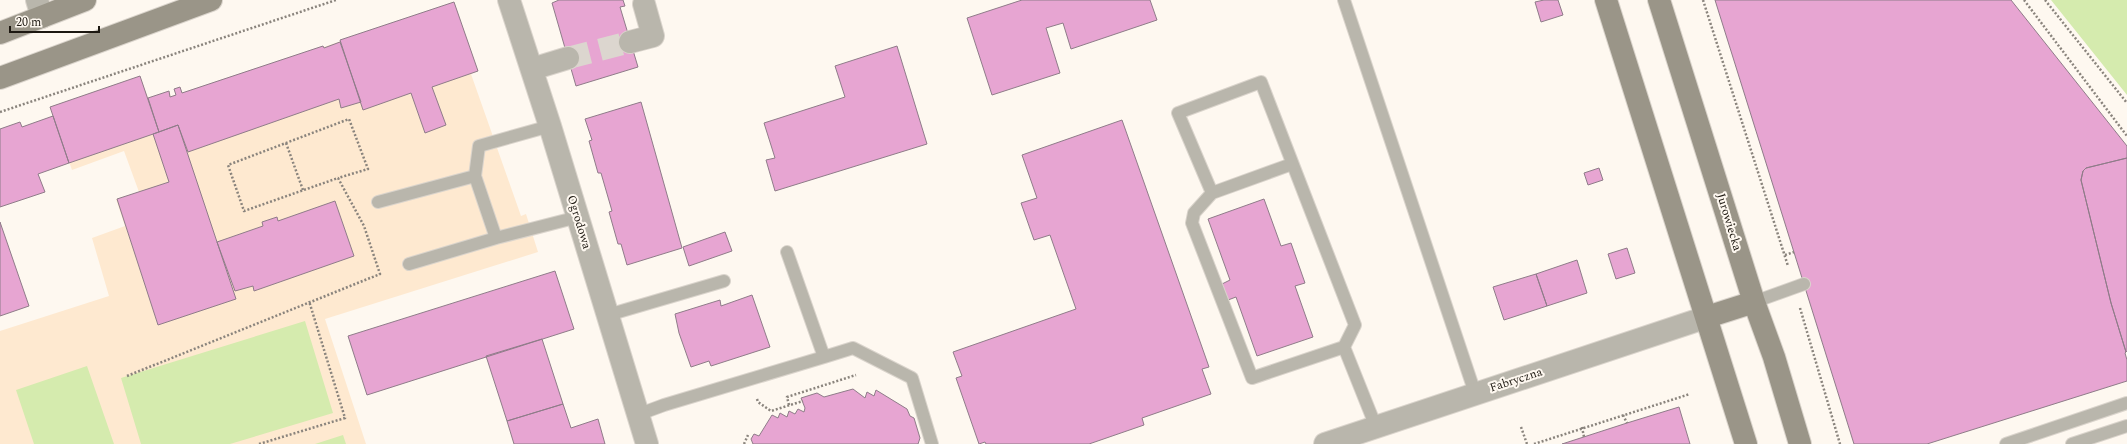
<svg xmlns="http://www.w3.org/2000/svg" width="2127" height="444" font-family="Spectral,serif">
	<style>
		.built { fill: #fee9d0 }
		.green { fill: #d5ebae }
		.building { fill: #e7a5d2; stroke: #8f7c89 }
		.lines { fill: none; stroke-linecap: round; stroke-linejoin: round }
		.street-tunnel { stroke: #dcd6cf; stroke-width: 22; stroke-dasharray: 22 11; stroke-linecap: butt }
		.lane-casing { stroke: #dad4cc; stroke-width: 14 }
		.street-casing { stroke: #dad4cc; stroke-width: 24 }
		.secondary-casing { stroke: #dad4cc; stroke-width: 24 }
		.path { stroke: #8a847d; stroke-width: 2.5; stroke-dasharray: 2 2; stroke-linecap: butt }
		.lane { stroke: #b9b6ac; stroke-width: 12 }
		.street { stroke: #b9b6ac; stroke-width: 22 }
		.secondary { stroke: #9a9588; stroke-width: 22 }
		.labels { text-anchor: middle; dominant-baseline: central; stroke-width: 4; stroke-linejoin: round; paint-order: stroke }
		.street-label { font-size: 12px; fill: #1d1811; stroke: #fef8f0 }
	</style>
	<rect width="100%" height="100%" fill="#fef8f0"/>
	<path class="built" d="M 454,2 L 478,71 L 471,74 L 521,216 L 526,214 L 538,252 L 325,319 L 366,444 L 0,444 L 0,331 L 109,296 L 92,238 L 125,226 L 116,199 L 139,192 L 124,151 L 72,170 L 50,107 L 140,76 L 148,98 L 169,91 L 171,97 L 176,95 L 174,89 L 180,87 L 182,93 L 323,46 L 324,47 Z"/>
	<path class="green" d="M 2051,0 L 2127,0 L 2127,95 Z
		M 305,321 L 333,413 L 230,444 L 141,444 L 121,378 Z
		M 87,366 L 114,444 L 34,444 L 16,390 Z
		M 343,435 L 346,444 L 315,444 Z"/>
	<path class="building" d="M 559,0 L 623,0 L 625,6 L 620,7 L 638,67 L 576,86 L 552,3 Z
		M 1022,0 L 1150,0 L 1157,20 L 1071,49 L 1063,23 L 1046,28 L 1060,73 L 992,95 L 967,18 Z
		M 1544,0 L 1558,0 L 1563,15 L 1541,22 L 1535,2 Z
		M 1715,0 L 2011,0 L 2127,146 L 2127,158 L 2086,168 L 2083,171 L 2081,180 L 2111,303 L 2126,352 L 2125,353 L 2127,360 L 2127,381 L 1927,444 L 1854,444 Z
		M 454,2 L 478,71 L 432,87 L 446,125 L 425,133 L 411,93 L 363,110 L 340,40 Z
		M 340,42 L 361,102 L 341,108 L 339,99 L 188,152 L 178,125 L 159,132 L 148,98 L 169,91 L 170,97 L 176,95 L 174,89 L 180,87 L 182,93 L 323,46 L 324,48 Z
		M 897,46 L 927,144 L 775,191 L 766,160 L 775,158 L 764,123 L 845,97 L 835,66 Z
		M 140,76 L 159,132 L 69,163 L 50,107 Z
		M 641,102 L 682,248 L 627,265 L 621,244 L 618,244 L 609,212 L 612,211 L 601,173 L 598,173 L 589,141 L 592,140 L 585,119 Z
		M 53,116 L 69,163 L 38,174 L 45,192 L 0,207 L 0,129 L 20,122 L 22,127 Z
		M 1122,120 L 1209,367 L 1202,369 L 1211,394 L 1142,418 L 1144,425 L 1089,444 L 986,444 L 985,442 L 979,444 L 956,378 L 962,376 L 953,352 L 1076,309 L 1050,235 L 1034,240 L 1021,203 L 1037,198 L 1022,155 Z
		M 178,125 L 236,299 L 158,325 L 117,199 L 169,182 L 153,134 Z
		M 2127,158 L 2127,351 L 2126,352 L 2111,303 L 2081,180 L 2083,171 L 2086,168 Z
		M 1599,168 L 1603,180 L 1588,185 L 1584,173 Z
		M 1264,199 L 1281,246 L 1291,243 L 1305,283 L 1295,286 L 1313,337 L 1257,356 L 1236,297 L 1228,300 L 1222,284 L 1230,280 L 1208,219 Z
		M 335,201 L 354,256 L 254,291 L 253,286 L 235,291 L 217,242 L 263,226 L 262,222 L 277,217 L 278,221 Z
		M 0,222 L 29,306 L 0,316 Z
		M 725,232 L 732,251 L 689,266 L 683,247 Z
		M 1627,248 L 1635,273 L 1616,279 L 1608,254 Z
		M 1577,260 L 1587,293 L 1547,306 L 1536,274 Z
		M 555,271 L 574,329 L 367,395 L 348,336 Z
		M 1536,274 L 1547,306 L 1504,320 L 1493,287 Z
		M 752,295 L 770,347 L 711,366 L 709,361 L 691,367 L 679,333 L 675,314 L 720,300 L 721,306 Z
		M 542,339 L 563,404 L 507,421 L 486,356 Z
		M 853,389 L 865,398 L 867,392 L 874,396 L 876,390 L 907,409 L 910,416 L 914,418 L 920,438 L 918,444 L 753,444 L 751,439 L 754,434 L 759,436 L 772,415 L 778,418 L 780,413 L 787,417 L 789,411 L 795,414 L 798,409 L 804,412 L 805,408 L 801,398 L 817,393 L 824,397 Z
		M 563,404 L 571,428 L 598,419 L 605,444 L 514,444 L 507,421 Z
		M 1679,407 L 1690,444 L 1562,444 L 1627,423 Z"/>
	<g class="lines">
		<path class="street-tunnel" d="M 568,58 L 630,42"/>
		<g class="lane-casing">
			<path id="lane" d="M 1344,0 L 1475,393
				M 1292,164 L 1212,193 L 1178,113 L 1261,82 L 1355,325 L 1344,347 L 1376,427
				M 475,176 L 479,146 L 550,126
				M 1212,193 L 1194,213 L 1192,223 L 1252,378 L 1344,347
				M 378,202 L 475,176 L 496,238
				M 787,252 L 824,357 L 853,348 L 912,378 L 932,444
				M 409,264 L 496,238 L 578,217
				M 1754,302 L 1804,284
				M 608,315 L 724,281
				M 637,415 L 664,405 L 824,357
				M 2006,444 L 2127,403
				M 2072,444 L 2127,426"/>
		</g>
		<g class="street-casing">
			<path id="street" d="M 37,0 L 42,17
				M 509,0 L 550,126 L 647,444
				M 630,42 L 653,36 L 644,4
				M 532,69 L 568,58
				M 1325,444 L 1707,317"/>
		</g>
		<g class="secondary-casing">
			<path id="secondary" d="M 1606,0 L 1746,444
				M 1659,0 L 1754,302 L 1774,357 L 1800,444
				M 0,33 L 85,0
				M 0,78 L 211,0
				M 1707,317 L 1754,302"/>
		</g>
		<path class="path" d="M 1703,0 L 1788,266
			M 2024,0 L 2127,136
			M 2045,0 L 2127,103
			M 0,112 L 336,0
			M 286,143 L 303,190
			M 1785,255 L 1794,252
			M 1800,308 L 1840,444
			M 127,376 L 380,274 L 364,226 L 338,178 L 244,211 L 228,165 L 349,119 L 368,169 L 338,178
			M 757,399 L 758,402 L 771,411 L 803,401
			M 789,405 L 787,397 L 856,375
			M 1623,415 L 1627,423
			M 1521,427 L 1527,444
			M 1582,427 L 1584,437
			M 259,444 L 345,418 L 309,301
			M 744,444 L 748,435
			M 1534,444 L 1690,394"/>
		<use href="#lane" class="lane"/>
		<use href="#street" class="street"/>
		<use href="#secondary" class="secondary"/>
	</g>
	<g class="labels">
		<g class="street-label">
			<text transform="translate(579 222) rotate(73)">Ogrodowa</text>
			<text transform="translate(1729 222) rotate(73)">Jurowiecka</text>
			<text transform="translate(1516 380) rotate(-18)">Fabryczna</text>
		</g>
	</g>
	<path d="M10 26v6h89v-6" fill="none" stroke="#1d1811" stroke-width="2"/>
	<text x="16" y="26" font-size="12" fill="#1d1811" stroke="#fef8f0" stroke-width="3" paint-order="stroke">20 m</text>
</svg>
